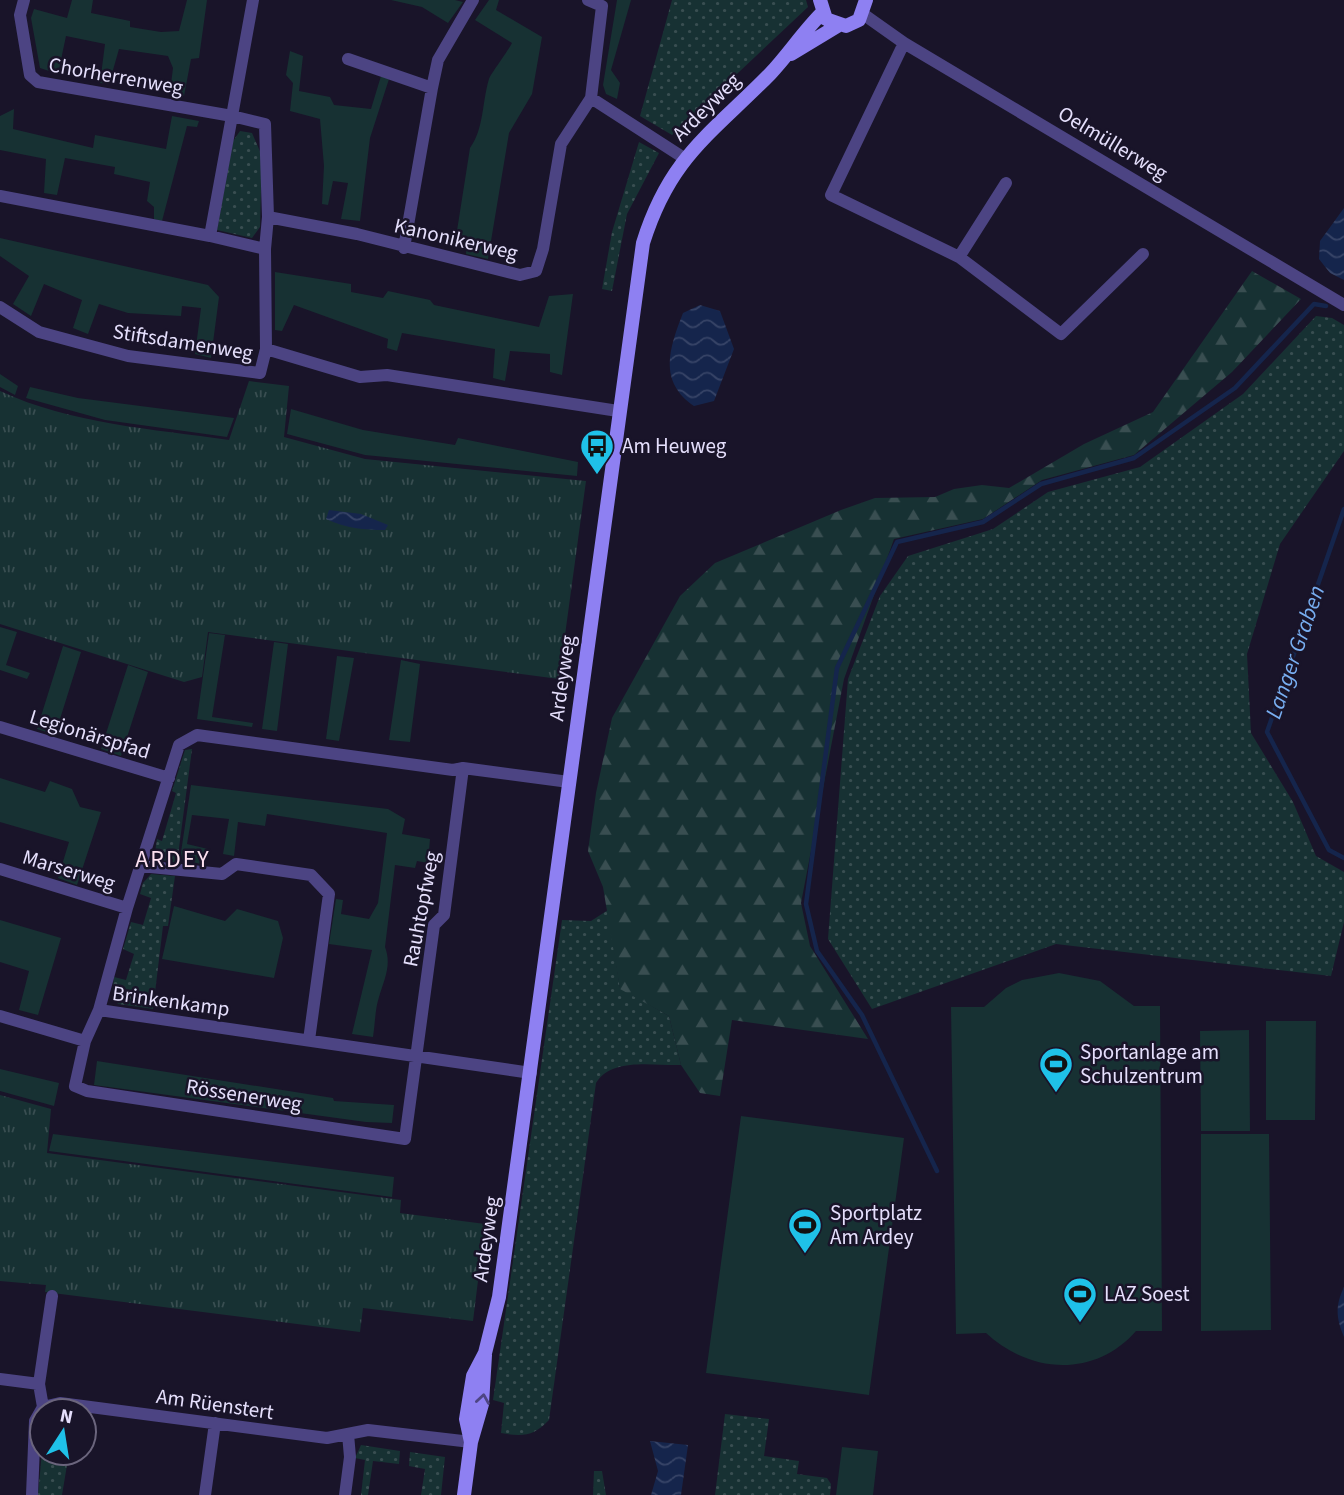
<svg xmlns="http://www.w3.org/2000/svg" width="1344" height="1495" font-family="'Source Sans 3',sans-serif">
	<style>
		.grass { fill: url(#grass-dots) }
		.forest { fill: url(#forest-firs) }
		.park { fill: url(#park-tufts) }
		.garden { fill: #173133 }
		.water { fill: url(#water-waves) }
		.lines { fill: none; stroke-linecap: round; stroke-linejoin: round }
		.stream { stroke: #15254c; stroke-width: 4.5 }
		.street { stroke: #4c4483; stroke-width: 12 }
		.secondary { stroke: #8e80f2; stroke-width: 14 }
		.oneway { stroke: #4e4583 }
		.labels { text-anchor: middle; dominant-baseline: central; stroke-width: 5; stroke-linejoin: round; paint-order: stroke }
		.street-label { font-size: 21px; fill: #e5dffc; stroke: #191429 }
		.poi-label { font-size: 21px; fill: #e5dffc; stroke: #191429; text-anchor: start }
		.water-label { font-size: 23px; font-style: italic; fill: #78aef1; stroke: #191429 }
		.quarter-label { font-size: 24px; letter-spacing: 2px; fill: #fce1f0; stroke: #191429 }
	</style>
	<defs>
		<pattern id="grass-dots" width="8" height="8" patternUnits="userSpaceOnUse" patternTransform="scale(1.75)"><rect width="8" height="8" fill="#173133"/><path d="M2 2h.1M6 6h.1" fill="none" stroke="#394e51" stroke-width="1.8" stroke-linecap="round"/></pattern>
		<pattern id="forest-firs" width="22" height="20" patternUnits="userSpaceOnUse" patternTransform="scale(1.75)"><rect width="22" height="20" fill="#173133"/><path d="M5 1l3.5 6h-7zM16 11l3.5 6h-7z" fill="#394e51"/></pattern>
		<pattern id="park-tufts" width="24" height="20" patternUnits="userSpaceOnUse" patternTransform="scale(1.75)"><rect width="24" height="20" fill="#173133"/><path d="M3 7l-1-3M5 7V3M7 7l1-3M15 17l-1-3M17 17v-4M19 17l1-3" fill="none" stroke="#394e51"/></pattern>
		<pattern id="water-waves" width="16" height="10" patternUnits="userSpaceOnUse" patternTransform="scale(1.75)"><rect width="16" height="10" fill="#15254c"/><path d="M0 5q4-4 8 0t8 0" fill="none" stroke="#374467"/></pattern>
	</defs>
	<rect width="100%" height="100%" fill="#191429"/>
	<path class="grass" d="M 672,0 L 806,0 L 808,7 L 672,135 L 640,116 Z
		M 240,131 L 252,133 L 262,156 L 260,227 L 252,238 L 217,230 L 233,141 Z
		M 639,142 L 659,153 L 627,214 L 612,291 L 602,289 L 612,232 Z
		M 1316,316 L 1332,318 L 1344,325 L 1344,451 L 1280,544 L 1247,654 L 1251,733 L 1293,802 L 1316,856 L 1344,872 L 1344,922 L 1331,976 L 1056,944 L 872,1009 L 828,939 L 848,679 L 880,596 L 908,556 L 993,529 L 1048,492 L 1140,467 L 1243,394 Z
		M 192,749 L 177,863 L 162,860 L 155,852 L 157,839 L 162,841 L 176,793 L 172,791 L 185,750 Z
		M 151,874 L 175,876 L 168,926 L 163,926 L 153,1009 L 118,1004 L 112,994 L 114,977 L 126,980 L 134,954 L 123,949 L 131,922 L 143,925 L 151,898 L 140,894 L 143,883 Z
		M 608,910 L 620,988 L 669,1016 L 681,1065 C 653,1066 612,1057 596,1083 L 549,1420 C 534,1436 523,1437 501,1433 L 504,1403 L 493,1400 L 562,920 L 591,921 Z
		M 725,1414 L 769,1419 L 764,1456 L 799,1461 L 797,1474 L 827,1478 L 831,1484 L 830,1495 L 715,1495 Z
		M 361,1445 L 400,1451 L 399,1464 L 373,1461 L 368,1495 L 361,1495 L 365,1460 L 355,1458 Z
		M 42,1451 L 69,1453 L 62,1495 L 38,1495 Z
		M 410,1452 L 445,1457 L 441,1495 L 421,1495 L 425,1469 L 409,1466 Z
		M 594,1471 L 602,1471 L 606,1495 L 593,1495 Z"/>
	<path class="forest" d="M 1252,271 L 1301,299 L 1232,372 L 1134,455 L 1042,480 L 983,519 L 894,539 L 844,679 L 801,903 L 810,946 L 868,1039 L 732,1020 L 720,1096 L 700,1093 L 681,1065 L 669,1016 L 620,989 L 603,887 L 588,851 L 596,793 L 612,718 L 680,596 L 715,563 L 841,510 L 875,498 L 935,497 L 954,489 L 982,485 L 1009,488 L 1084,444 L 1153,412 Z"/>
	<path class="park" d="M 249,381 L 289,386 L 284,437 L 365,459 L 586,481 L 559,679 L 208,632 L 202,677 L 184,682 L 0,624 L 0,391 C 71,424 153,429 229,440 Z
		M 0,1095 L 51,1109 L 47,1153 L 401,1200 L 400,1213 L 485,1224 L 473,1321 L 363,1308 L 360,1332 L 45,1292 L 46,1285 L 0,1281 Z"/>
	<path class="garden" d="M 72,0 L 93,0 L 91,13 L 130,21 L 130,27 L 161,32 L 179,31 L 187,0 L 207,0 L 199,58 L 191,59 L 184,96 L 170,92 L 173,68 L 168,56 L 119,49 L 109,84 L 100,83 L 105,44 L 66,36 L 58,74 L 40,68 L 31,18 L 34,9 L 67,18 Z
		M 391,0 L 455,0 L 463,2 L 448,23 L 422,7 Z
		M 489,0 L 499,0 L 496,10 L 542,37 L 532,94 L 509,133 L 488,259 L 466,254 L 467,241 L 456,237 L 470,148 C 484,129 482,102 489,79 C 490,75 508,51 512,43 L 475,20 Z
		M 617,0 L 631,0 L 611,70 L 620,83 L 617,99 L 606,94 L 603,85 Z
		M 290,51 L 303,56 L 299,91 L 330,97 L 334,105 L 371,109 L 381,76 L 389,79 L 370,138 L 360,221 L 341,219 L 348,183 L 333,181 L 328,205 L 322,204 L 324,166 L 320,119 L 290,111 L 293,83 L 286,75 Z
		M 14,109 L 13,129 L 93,148 L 95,135 L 166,149 L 172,116 L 199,121 L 197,127 L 187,126 L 162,221 L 154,219 L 154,207 L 147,201 L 150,182 L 114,174 L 115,167 L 65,158 L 57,195 L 44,193 L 46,159 L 0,150 L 0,116 Z
		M 0,238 L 208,285 L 219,297 L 211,358 L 195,354 L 201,308 L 182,306 L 181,316 L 128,313 L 99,304 L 88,334 L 73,328 L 82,300 L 44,284 L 31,316 L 13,304 L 29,276 L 0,256 Z
		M 275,272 L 351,284 L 351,292 L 383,298 L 388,291 L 430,300 L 434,305 L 539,327 L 549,296 L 573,294 L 562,375 L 550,372 L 550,354 L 510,351 L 505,381 L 493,378 L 495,349 L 402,333 L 397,351 L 387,348 L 388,339 L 294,305 L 282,331 L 275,330 Z
		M 0,374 L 18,386 L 15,395 L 0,387 Z
		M 30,387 L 78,398 L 234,418 L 227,437 L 105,420 L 26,398 Z
		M 291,409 L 363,430 L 455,445 L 458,438 L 578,462 L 577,476 L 365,455 L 287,434 Z
		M 0,627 L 17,632 L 6,665 L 30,673 L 27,679 L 0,670 Z
		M 209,633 L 225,635 L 212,717 L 253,723 L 252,727 L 197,719 Z
		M 274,642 L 288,644 L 277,731 L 262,729 Z
		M 63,646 L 81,652 L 55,735 L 37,729 Z
		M 337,656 L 354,658 L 339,741 L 326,739 Z
		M 401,660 L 420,664 L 410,742 L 389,740 Z
		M 128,665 L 148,672 L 121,756 L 101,749 Z
		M 0,778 L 45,792 L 50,781 L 72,789 L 80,807 L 101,812 L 77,885 L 58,878 L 69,842 L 0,822 Z
		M 191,785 L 388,809 L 405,819 L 402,834 L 430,839 L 428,863 L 417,861 L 415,868 L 395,865 L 385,947 C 392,965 384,980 379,997 C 375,1009 375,1025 373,1037 L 352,1034 L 372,950 L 329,944 L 336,899 L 343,900 L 341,914 L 369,919 L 378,903 L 387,833 L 267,814 L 265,826 L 238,822 L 234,856 L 223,854 L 229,819 L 192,815 L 187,844 L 208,849 L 205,865 L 180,859 Z
		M 174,906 L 225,921 L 237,909 L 278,921 L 283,938 L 274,978 L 162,959 Z
		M 0,920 L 61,938 L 38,1015 L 19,1010 L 29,971 L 0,962 Z
		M 1059,973 L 1100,981 L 1134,1006 L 1160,1006 L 1162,1331 L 1136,1331 C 1095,1378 1030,1374 986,1333 L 956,1334 L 951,1007 L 984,1007 L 1006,988 L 1022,980 Z
		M 1266,1021 L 1316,1021 L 1315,1120 L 1266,1120 Z
		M 1249,1030 L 1250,1131 L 1201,1131 L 1200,1031 Z
		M 97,1061 L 333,1098 L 334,1101 L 394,1105 L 392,1123 L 366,1122 L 94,1085 Z
		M 0,1069 L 59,1083 L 54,1106 L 0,1091 Z
		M 741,1116 L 904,1138 L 869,1395 L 706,1373 Z
		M 53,1134 L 394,1177 L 392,1197 L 49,1151 Z
		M 1201,1134 L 1269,1134 L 1271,1330 L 1201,1331 Z
		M 842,1447 L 878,1451 L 873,1495 L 836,1495 Z"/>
	<path class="water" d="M 1344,208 L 1344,280 L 1330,273 L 1319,259 L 1320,241 Z
		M 700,305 L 720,311 L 734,349 L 714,401 L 694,406 C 658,381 669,349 683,313 Z
		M 329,510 L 361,514 L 388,525 L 385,530 C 364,530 345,528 326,519 Z
		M 1344,1287 L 1344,1337 C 1336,1318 1335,1306 1344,1287 Z
		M 650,1441 L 688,1445 L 681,1495 L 651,1495 L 658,1471 Z"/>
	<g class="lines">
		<path class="stream" d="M 1344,509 L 1267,732 L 1329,850 L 1344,858
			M 937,1171 L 862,1015 L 817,951 L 806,904 L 837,668 L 897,542 L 983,522 L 1041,484 L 1134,458 L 1235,388 L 1314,304 L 1326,306"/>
		<path class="street" d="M 24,0 L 20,15 L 30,75 L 38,82 L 232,116 L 253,0
			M 588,0 L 602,6 L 591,98 L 684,158
			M 863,14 L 904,43 L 1344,305
			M 904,43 L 831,195 L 959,257 L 1061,334 L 1143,254
			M 348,59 L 432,88 L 438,60 L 473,0
			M 0,196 L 210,236
			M 268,217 L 357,234 L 520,275 L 536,271 L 543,249 L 561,144 L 591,98
			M 404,248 L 432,88
			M 265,249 L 210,236 L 232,116 L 265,124 L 268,217 L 265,249 L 266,349 L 360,377 L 387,375 L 618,411
			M 959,257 L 1006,183
			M 0,307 L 39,332 L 128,356 L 260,373 L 266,349
			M 0,727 L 169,778
			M 463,768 L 444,915 L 434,925 L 405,1139 L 87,1091 L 75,1086 L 85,1041 L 99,1010 L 127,908 L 179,745 L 197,735 L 453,770 L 463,768 L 569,782
			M 140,866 L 222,874 L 236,864 L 311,875 L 329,894 L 309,1040
			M 0,869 L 127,908
			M 99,1010 L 531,1073
			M 0,1016 L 85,1041
			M 0,1379 L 39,1384 L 43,1407
			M 39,1384 L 52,1296
			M 32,1495 L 35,1421 L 43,1407 L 60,1403 L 327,1438 L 368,1430 L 471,1442
			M 205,1495 L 215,1423
			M 345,1495 L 350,1457 L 348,1434"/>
		<path class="secondary" d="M 820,0 L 826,19 L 846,26 L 859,20 L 866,0
			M 791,54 L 839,25
			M 471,1442 L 466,1419 L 473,1376 L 485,1353 L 499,1297 L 643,243 C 670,157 710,135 770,74 C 788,55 803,32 822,13
			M 464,1495 L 471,1442 L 482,1404 L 485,1355"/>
	</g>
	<defs><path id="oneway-chevron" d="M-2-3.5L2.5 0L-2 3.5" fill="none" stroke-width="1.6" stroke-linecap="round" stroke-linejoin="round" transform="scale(1.75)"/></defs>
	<use class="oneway" href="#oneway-chevron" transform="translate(483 1399) rotate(-81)"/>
	<defs>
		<g id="bus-pin" transform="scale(1.75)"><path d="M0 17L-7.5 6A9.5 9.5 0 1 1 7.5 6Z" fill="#1fc1e8" stroke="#191429"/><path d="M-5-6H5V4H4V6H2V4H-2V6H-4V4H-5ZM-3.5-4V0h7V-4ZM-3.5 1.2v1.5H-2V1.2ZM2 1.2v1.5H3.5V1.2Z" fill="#111"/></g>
		<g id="stadium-pin" transform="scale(1.75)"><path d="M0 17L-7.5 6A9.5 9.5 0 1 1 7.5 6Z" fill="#1fc1e8" stroke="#191429"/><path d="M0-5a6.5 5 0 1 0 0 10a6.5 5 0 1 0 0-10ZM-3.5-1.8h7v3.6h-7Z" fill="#111"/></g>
	</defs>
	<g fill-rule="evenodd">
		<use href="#bus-pin" x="597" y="446"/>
		<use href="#stadium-pin" x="1056" y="1064"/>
		<use href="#stadium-pin" x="805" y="1225"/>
		<use href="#stadium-pin" x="1080" y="1294"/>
	</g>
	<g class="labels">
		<g class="street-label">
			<text transform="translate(116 76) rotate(10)">Chorherrenweg</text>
			<text transform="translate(706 107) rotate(-45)">Ardeyweg</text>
			<text transform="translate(1113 143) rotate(31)">Oelmüllerweg</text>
			<text transform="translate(456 239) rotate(13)">Kanonikerweg</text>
			<text transform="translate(183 342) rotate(9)">Stiftsdamenweg</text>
			<text transform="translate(562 678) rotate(-82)">Ardeyweg</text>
			<text transform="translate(90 734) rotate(17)">Legionärspfad</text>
			<text transform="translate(69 870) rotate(17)">Marserweg</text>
			<text transform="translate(421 909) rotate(-79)">Rauhtopfweg</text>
			<text transform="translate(171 1001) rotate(8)">Brinkenkamp</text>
			<text transform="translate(244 1095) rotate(9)">Rössenerweg</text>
			<text transform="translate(486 1239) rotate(-82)">Ardeyweg</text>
			<text transform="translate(215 1404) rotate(8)">Am Rüenstert</text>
		</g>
		<g class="poi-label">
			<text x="622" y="446">Am Heuweg</text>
			<text x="1080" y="1052">Sportanlage am<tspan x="1080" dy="24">Schulzentrum</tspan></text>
			<text x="830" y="1213">Sportplatz<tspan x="830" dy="24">Am Ardey</tspan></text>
			<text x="1104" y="1294">LAZ Soest</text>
		</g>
		<g class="water-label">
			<text transform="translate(1295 652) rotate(-71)">Langer Graben</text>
		</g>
		<g class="quarter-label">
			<text x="173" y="859">ARDEY</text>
		</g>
	</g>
	<g transform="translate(63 1432) rotate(12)"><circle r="33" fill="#191429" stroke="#6b657d" stroke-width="2"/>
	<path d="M0-5L12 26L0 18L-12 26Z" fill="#1fc1e8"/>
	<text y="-10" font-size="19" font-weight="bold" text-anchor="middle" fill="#e5dffc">N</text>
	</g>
</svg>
